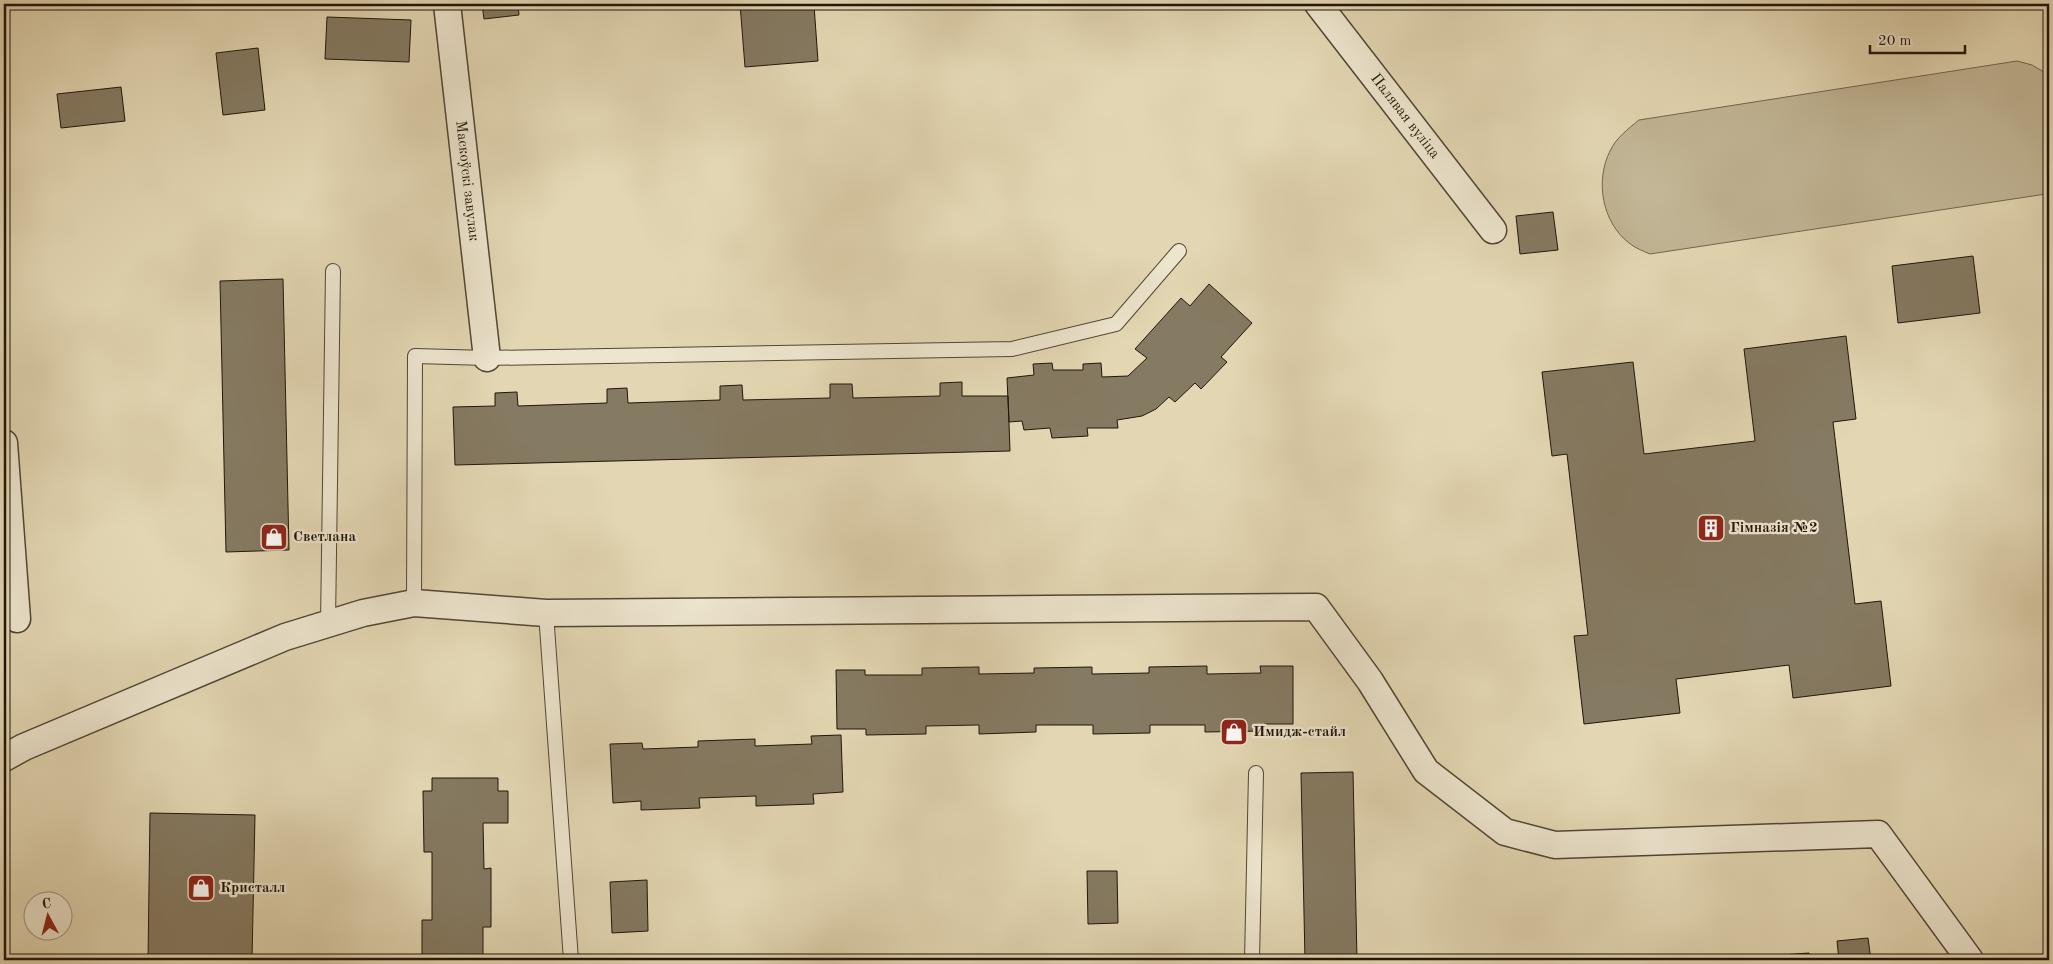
<svg xmlns="http://www.w3.org/2000/svg" width="2053" height="964" font-family="'Old Standard TT',serif">
	<style>
		.green { fill: #c2b696; stroke: #716650 }
		.building { fill: #857a62; stroke: #20150a }
		.lines { fill: none; stroke-linecap: round; stroke-linejoin: round }
		.lane-casing { stroke: #514634; stroke-width: 16 }
		.street-casing { stroke: #514634; stroke-width: 29 }
		.lane { stroke: #ede5ce; stroke-width: 14 }
		.street { stroke: #ede5ce; stroke-width: 26 }
		.labels { text-anchor: middle; dominant-baseline: central; stroke-width: 4.5; stroke-linejoin: round; paint-order: stroke }
		.street-label { font-size: 15px; fill: #20150a; stroke: #ede5ce }
		.poi-label { font-size: 15px; font-weight: bold; fill: #20150a; stroke: #ede5ce; text-anchor: start }
	</style>
	<rect width="100%" height="100%" fill="#e3d7b3"/>
	<filter id="stains"><feTurbulence type="fractalNoise" baseFrequency=".004" numOctaves="4"/><feColorMatrix values="0 0 0 0 .2 0 0 0 0 .09 0 0 0 0 .02 0 0 0 .5 -.17"/></filter>
	<radialGradient id="worn" r=".72"><stop offset=".6" stop-color="#630" stop-opacity="0"/><stop offset="1" stop-color="#630" stop-opacity=".3"/></radialGradient>
	<path class="green" d="M 2017,61 L 2032,65 L 2049,75 L 2049,192 L 2046,194 L 1650,254 C 1643,251 1635,248 1629,243 C 1602,222 1595,181 1610,151 C 1616,138 1628,129 1639,120 Z"/>
	<path class="building" d="M 482,4 L 518,4 L 519,15 L 484,19 Z
		M 740,4 L 792,4 L 793,8 L 814,5 L 818,61 L 745,67 Z
		M 327,17 L 411,20 L 409,62 L 325,59 Z
		M 258,48 L 265,110 L 223,115 L 216,53 Z
		M 121,87 L 125,121 L 61,128 L 57,94 Z
		M 1553,212 L 1558,250 L 1520,254 L 1516,216 Z
		M 1973,256 L 1980,313 L 1898,323 L 1892,266 Z
		M 283,279 L 289,550 L 226,552 L 220,281 Z
		M 1209,284 L 1252,323 L 1221,357 L 1227,362 L 1201,389 L 1195,383 L 1175,402 L 1169,397 L 1156,409 L 1142,416 L 1117,420 L 1118,428 L 1087,428 L 1088,436 L 1052,438 L 1050,428 L 1024,430 L 1022,421 L 1009,422 L 1007,378 L 1034,375 L 1033,364 L 1052,363 L 1053,370 L 1083,370 L 1083,364 L 1101,363 L 1102,377 L 1128,376 L 1147,358 L 1135,349 L 1181,298 L 1190,306 Z
		M 1846,336 L 1856,419 L 1833,422 L 1855,604 L 1881,601 L 1891,686 L 1793,698 L 1789,665 L 1676,679 L 1680,713 L 1584,724 L 1574,636 L 1588,635 L 1567,454 L 1552,456 L 1542,372 L 1633,362 L 1644,454 L 1755,441 L 1744,349 Z
		M 962,382 L 962,396 L 1008,396 L 1010,451 L 455,465 L 453,407 L 495,406 L 495,393 L 517,392 L 518,406 L 607,403 L 607,389 L 627,388 L 628,403 L 720,400 L 720,386 L 742,385 L 743,400 L 830,398 L 830,384 L 852,384 L 853,398 L 940,396 L 940,383 Z
		M 1207,666 L 1207,674 L 1261,673 L 1260,666 L 1293,666 L 1293,724 L 1264,724 L 1264,731 L 1205,732 L 1205,725 L 1150,725 L 1150,733 L 1093,734 L 1093,725 L 1036,725 L 1036,732 L 979,734 L 979,725 L 926,726 L 926,734 L 866,735 L 866,729 L 837,729 L 836,670 L 865,670 L 865,675 L 922,675 L 922,668 L 979,667 L 979,674 L 1034,673 L 1034,668 L 1092,667 L 1092,674 L 1149,673 L 1149,667 Z
		M 841,735 L 843,792 L 813,794 L 814,804 L 756,806 L 756,796 L 699,798 L 700,808 L 641,810 L 641,801 L 613,803 L 610,744 L 642,743 L 643,749 L 698,747 L 698,741 L 755,739 L 755,746 L 812,744 L 811,736 Z
		M 1353,772 L 1357,960 L 1305,960 L 1301,773 Z
		M 432,778 L 498,778 L 498,791 L 508,791 L 508,823 L 483,823 L 484,869 L 491,868 L 491,927 L 483,927 L 483,960 L 422,960 L 422,920 L 432,920 L 432,852 L 424,852 L 423,791 L 432,791 Z
		M 150,813 L 255,815 L 252,960 L 148,960 Z
		M 1087,871 L 1117,871 L 1118,923 L 1088,924 Z
		M 647,880 L 648,931 L 612,933 L 610,882 Z
		M 1868,938 L 1871,960 L 1839,960 L 1837,941 Z
		M 1809,953 L 1810,960 L 1713,960 Z"/>
	<g class="lines">
		<g class="lane-casing">
			<path id="lane" d="M 414,603 L 415,356 L 487,358 L 1012,349 L 1116,324 L 1179,251
				M 546,613 L 571,960
				M 328,624 L 333,271
				M 1252,960 L 1256,773"/>
		</g>
		<g class="street-casing">
			<g id="street">
				<path id="s1" d="M 447,4 L 487,358"/>
				<path id="s2" d="M 1318,4 L 1493,230"/>
				<path d="M 4,443 L 17,619"/>
				<path d="M 4,758 L 24,747 L 285,637 L 363,613 L 414,603 L 546,613 L 1316,607 L 1370,681 L 1426,771 L 1505,832 L 1555,845 L 1878,834 L 1970,960"/>
			</g>
		</g>
		<use href="#lane" class="lane"/>
		<use href="#street" class="street"/>
	</g>
	<defs>
		<g id="building-square" transform="scale(1.4375)"><rect x="-9" y="-9" width="18" height="18" rx="4" fill="#8f2418" stroke="#ede5ce"/><path d="M-4-6H4V6H1V3H-1V6H-4ZM-2.5-4.3h1.7v1.8h-1.7ZM.8-4.3h1.7v1.8H.8ZM-2.5-1h1.7V.8h-1.7ZM.8-1h1.7V.8H.8Z" fill="#fff"/></g>
		<g id="shop-square" transform="scale(1.4375)"><rect x="-9" y="-9" width="18" height="18" rx="4" fill="#8f2418" stroke="#ede5ce"/><path d="M-5-2.5h2.3a2.7 3.5 0 0 1 5.4 0H5L5.5 6h-11ZM-1.5-2.5h3a1.5 2.3 0 0 0-3 0Z" fill="#fff"/></g>
	</defs>
	<g fill-rule="evenodd">
		<use href="#building-square" x="1711" y="528"/>
		<use href="#shop-square" x="274" y="537"/>
		<use href="#shop-square" x="1234" y="732"/>
		<use href="#shop-square" x="201" y="888"/>
	</g>
	<g class="labels">
		<g class="street-label">
			<text stroke="none"><textPath href="#s2" startOffset="142">Палявая вуліца</textPath></text>
			<text stroke="none"><textPath href="#s1" startOffset="178">Маскоўскі завулак</textPath></text>
		</g>
		<g class="poi-label">
			<text x="1730" y="528">Гімназія №2</text>
			<text x="293" y="537">Светлана</text>
			<text x="1253" y="732">Имидж-стайл</text>
			<text x="220" y="888">Кристалл</text>
		</g>
	</g>
	<rect width="2053" height="964" fill="none" stroke="#e3d7b3" stroke-width="20"/>
	<rect x="5" y="5" width="2043" height="954" fill="none" stroke="#20150a" stroke-width="2.5"/>
	<rect x="10" y="10" width="2033" height="944" fill="none" stroke="#20150a"/>
	<g transform="translate(48 916) rotate(353)"><circle r="24" fill="#ede5ce" stroke="#9b9280"/>
	<path d="M0-4L9 19L0 12L-9 19Z" fill="#8f2418"/>
	<text y="-8" font-size="14" font-weight="bold" text-anchor="middle" fill="#20150a">С</text>
	</g>
	<path d="M1870 45v8h95v-8" fill="none" stroke="#20150a" stroke-width="2.5"/>
	<text x="1878" y="45" font-size="15" fill="#20150a" stroke="#ede5ce" stroke-width="4" paint-order="stroke">20 m</text>
	<rect width="100%" height="100%" filter="url(#stains)"/>
	<rect width="100%" height="100%" fill="url(#worn)"/>
</svg>
